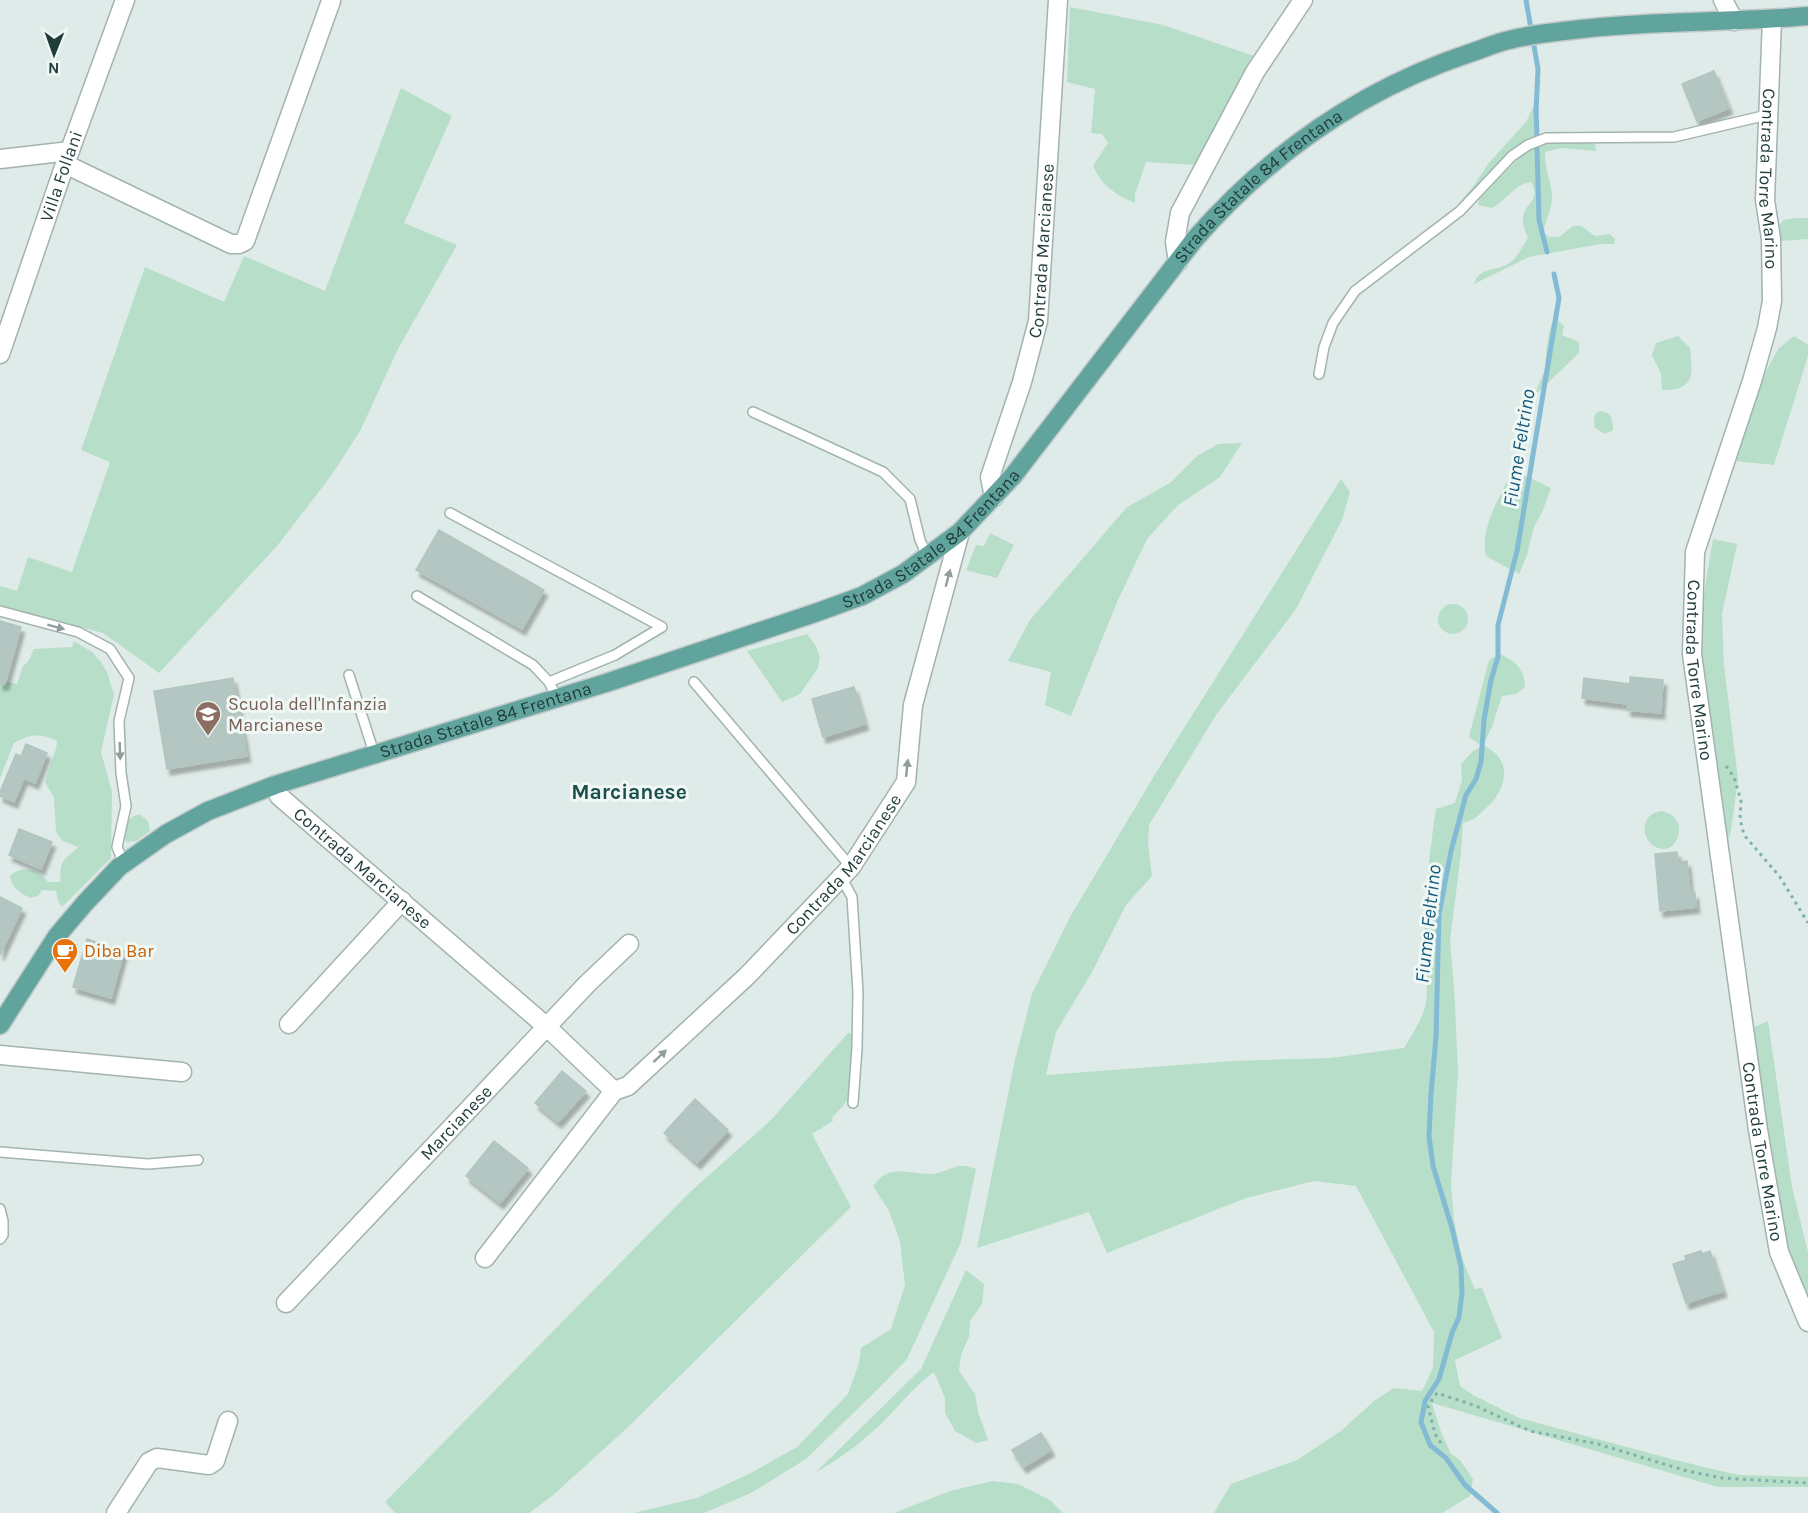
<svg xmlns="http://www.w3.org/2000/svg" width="1808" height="1513" font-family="Karla,sans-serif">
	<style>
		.green { fill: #b7dec8 }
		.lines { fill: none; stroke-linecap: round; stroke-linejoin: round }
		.stream { stroke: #83bad4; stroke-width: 5 }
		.building { fill: #b4c6c2; stroke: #b1c5c0; stroke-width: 1.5; filter: url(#shadow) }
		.service-casing { stroke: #a2b3b0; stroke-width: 12 }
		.minor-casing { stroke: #a2b3b0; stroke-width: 21 }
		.primary-casing { stroke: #c0c8c8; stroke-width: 21 }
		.path { stroke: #7eb1aa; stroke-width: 3; stroke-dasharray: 3 4.5; stroke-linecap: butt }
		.service { stroke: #fff; stroke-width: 9 }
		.minor { stroke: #fff; stroke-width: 18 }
		.primary { stroke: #61a49e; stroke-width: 18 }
		.oneway { fill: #8f9e9c }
		.labels { text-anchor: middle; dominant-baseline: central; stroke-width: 6; stroke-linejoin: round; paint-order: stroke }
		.street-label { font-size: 18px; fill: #1f3c3a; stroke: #f0f8f5 }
		.education-label { font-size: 18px; fill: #785e54; stroke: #f0f8f5; text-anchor: start }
		.food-label { font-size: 18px; fill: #c56008; stroke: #f0f8f5; text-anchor: start }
		.water-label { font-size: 20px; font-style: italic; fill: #16597b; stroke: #f0f8f5 }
		.quarter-label { font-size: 21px; font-weight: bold; fill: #1a4f4c; stroke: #f0f8f5 }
	</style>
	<defs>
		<filter id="shadow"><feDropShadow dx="3.5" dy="6" stdDeviation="1.5" flood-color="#0004"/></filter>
	</defs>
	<rect width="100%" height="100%" fill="#dfebe8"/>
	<path class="green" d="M 1070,7 L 1163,25 L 1257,57 L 1196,165 L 1146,162 L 1135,194 L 1135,203 C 1116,195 1102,186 1093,166 L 1108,143 L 1102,134 L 1091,133 L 1095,89 L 1067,82 Z
		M 401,88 L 452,116 L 404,223 L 457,245 L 398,349 L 360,431 L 331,476 L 277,546 L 159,673 L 103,633 L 0,606 L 0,586 L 17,591 L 28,557 L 72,572 L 110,462 L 81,450 L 145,267 L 224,302 L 244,256 L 325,291 Z
		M 1538,96 L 1539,135 L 1519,147 L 1454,209 L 1475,184 L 1488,164 L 1526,122 Z
		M 1573,141 L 1595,142 L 1596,151 L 1562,148 L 1545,152 C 1544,168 1551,180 1552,195 C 1553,209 1544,220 1544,233 L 1549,237 L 1559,237 L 1573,226 L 1581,226 L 1595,236 L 1610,234 L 1615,239 L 1614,244 L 1600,244 L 1529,257 L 1474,284 C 1480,265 1499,272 1511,262 C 1518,256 1523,246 1528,238 C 1526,232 1522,225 1523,218 C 1525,201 1542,201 1531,182 C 1515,183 1506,201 1492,208 L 1478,205 L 1479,199 L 1525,152 L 1545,144 Z
		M 1796,218 L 1808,218 L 1808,239 L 1780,241 L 1778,226 L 1784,220 Z
		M 1557,320 L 1564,326 L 1562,335 L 1579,342 L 1579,353 L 1535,395 C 1537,387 1544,374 1545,369 C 1546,352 1547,338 1552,322 Z
		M 1678,336 L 1690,348 C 1693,375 1695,390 1662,390 L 1661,374 L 1652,355 L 1656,343 Z
		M 1794,336 L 1808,345 L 1808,356 L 1774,465 L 1734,461 L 1763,377 L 1778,349 Z
		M 1600,411 C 1611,412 1613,419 1613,430 L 1605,434 L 1595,428 C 1594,421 1592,414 1600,411 Z
		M 1242,443 L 1220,477 L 1178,505 L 1147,539 L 1117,602 L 1071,716 L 1045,705 L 1051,672 L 1008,661 L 1030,620 L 1127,507 L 1170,483 L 1197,456 L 1218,444 Z
		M 1522,474 L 1551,488 L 1543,510 L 1534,527 L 1527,555 L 1519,574 L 1486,556 C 1480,527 1499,500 1510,475 Z
		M 1341,479 L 1350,492 L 1342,520 L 1296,609 L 1216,715 L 1149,825 L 1148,843 L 1152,876 L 1126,905 L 1092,972 L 1056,1032 L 1046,1075 L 1232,1061 L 1331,1058 L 1404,1048 C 1412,1035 1421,1021 1425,1007 C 1430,985 1424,964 1424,942 C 1425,897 1429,854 1436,809 L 1455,803 L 1462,780 L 1461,764 L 1473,751 L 1482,746 L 1469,737 L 1489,660 L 1500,654 C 1516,662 1524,668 1525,687 L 1516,694 L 1502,696 L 1492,727 L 1483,745 C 1487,748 1492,750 1495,753 C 1513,770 1501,795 1486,808 C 1479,815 1473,821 1463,823 L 1461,853 L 1450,941 L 1454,986 L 1458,1073 L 1451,1183 L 1454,1221 L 1460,1249 L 1466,1269 L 1475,1289 L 1482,1288 L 1502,1338 L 1455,1360 L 1460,1386 L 1473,1395 L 1519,1418 L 1675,1460 L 1738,1475 L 1808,1477 L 1808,1487 L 1718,1487 L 1432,1403 L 1441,1432 L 1451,1454 L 1460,1460 L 1473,1479 L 1470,1496 L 1442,1513 L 1214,1513 L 1231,1484 L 1297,1460 L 1341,1431 L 1374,1401 L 1394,1388 L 1422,1391 L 1433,1368 L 1434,1332 L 1356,1186 L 1314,1181 L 1246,1198 L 1107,1253 L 1089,1212 L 977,1248 L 1015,1060 L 1032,994 L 1070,917 L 1157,771 Z
		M 990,533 L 1014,545 L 997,578 L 966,570 L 976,545 L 984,546 Z
		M 1713,539 L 1737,544 L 1722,614 L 1724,665 L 1738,779 L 1731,831 L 1726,847 C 1716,780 1700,711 1700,644 C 1701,608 1707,574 1713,539 Z
		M1438 619a15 15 0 1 1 30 0a15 15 0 1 1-30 0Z
		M 807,634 L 816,646 L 820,657 L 818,668 L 800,694 L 782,702 L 747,651 Z
		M 74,641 L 92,652 L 101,662 L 107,672 L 114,695 L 101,752 L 112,792 L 111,858 L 62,907 L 58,901 L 56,891 L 42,890 L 38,896 L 30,898 C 20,893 12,888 10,876 C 23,864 38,869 48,882 L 60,882 C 61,877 60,871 61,867 C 63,857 73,854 78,847 L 63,841 L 56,832 L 54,798 L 45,782 C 48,770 57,751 57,741 C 40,733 30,734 14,743 L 0,778 L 0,680 L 17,684 L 23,666 L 28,662 L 34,649 L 72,647 Z
		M 1661,811 C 1690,816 1679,850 1663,849 C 1643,848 1635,815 1661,811 Z
		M 139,814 L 148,821 L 150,831 L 136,841 L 127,842 C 119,830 127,818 139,814 Z
		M 1768,1021 L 1792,1187 L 1808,1252 L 1808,1300 L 1785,1246 L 1750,1029 Z
		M 848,1033 L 852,1034 L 853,1067 L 847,1101 L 832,1118 L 833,1121 L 812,1134 L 851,1207 L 626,1429 L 552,1496 L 529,1513 L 395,1513 L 385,1502 L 689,1193 L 771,1120 Z
		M 958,1166 L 967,1166 L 976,1169 L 961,1242 L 907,1359 L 881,1386 L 806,1459 L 751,1493 L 704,1513 L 633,1513 L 697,1498 L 751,1473 L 797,1447 L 848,1394 L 859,1363 L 861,1348 L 891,1329 L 905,1285 L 900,1241 L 889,1211 L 873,1186 C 890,1163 907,1174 930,1174 C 939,1174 949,1169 958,1166 Z
		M 966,1270 L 984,1284 L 982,1304 L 970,1321 L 969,1337 L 961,1355 L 959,1371 L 975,1394 L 978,1412 L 988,1440 L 976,1443 L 955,1431 L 952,1425 L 945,1413 L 945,1398 L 934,1372 C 916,1385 902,1402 887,1418 C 866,1439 842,1458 816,1472 L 921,1369 Z
		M 992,1481 L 1018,1484 L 1050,1500 L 1063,1513 L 894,1513 L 950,1491 Z"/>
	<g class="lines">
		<path class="stream" d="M 1526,0 L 1538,69 L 1536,112 L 1537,137
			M 1537,148 L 1539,220 L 1547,252
			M 1497,1513 L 1465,1485 L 1446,1458 L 1430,1445 L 1421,1422 L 1425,1401 L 1439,1379 L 1452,1333 L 1459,1317 L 1462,1293 L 1461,1267 L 1452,1228 L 1433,1166 L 1429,1136 L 1431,1094 L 1436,1037 L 1439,914 L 1451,851 L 1466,795 L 1476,779 L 1481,762 L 1484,720 L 1491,680 L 1498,657 L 1498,625 L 1517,551 L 1559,298 L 1554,274"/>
	</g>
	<path class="building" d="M 1714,71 L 1729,108 L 1697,121 L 1682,84 Z
		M 439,530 L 544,590 L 522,629 L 416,570 Z
		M 0,621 L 21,627 L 5,684 L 0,684 Z
		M 1630,677 L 1663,680 L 1661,713 L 1627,710 L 1628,704 L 1582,698 L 1584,678 L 1630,684 Z
		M 233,678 L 247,756 L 167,769 L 154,691 Z
		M 854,687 L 865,724 L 823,737 L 812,699 Z
		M 26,744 L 47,753 L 35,783 L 24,778 L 14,802 L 0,796 L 0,792 L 16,754 L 21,756 Z
		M 19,829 L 52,842 L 41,869 L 9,855 Z
		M 1677,852 L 1678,862 L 1687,861 L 1690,893 L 1695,893 L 1696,907 L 1660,911 L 1655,854 Z
		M 0,897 L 22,908 L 0,955 Z
		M 87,939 L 124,951 L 111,998 L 73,987 Z
		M 562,1071 L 586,1091 L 558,1122 L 535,1103 Z
		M 695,1099 L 728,1130 L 697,1163 L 664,1133 Z
		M 494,1141 L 528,1168 L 500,1203 L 466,1176 Z
		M 1701,1251 L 1702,1254 L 1710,1251 L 1723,1291 L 1686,1303 L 1673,1264 L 1686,1260 L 1685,1256 Z
		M 1041,1433 L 1051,1450 L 1023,1467 L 1012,1450 Z"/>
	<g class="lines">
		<g class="service-casing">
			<path id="service" d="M 1319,374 L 1324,347 L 1333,323 L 1355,291 L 1460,211 L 1512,156 L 1528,145 L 1546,138 L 1674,137 L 1767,115
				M 753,412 L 883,472 L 910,499 L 920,540 L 928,558
				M 450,513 L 662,627 L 615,655 L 549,682
				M 417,596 L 533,665 L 549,682 L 557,698
				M 0,611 L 78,632 L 110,649 L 129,678 L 119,721 L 121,773 L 126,806 L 117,847 L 124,864
				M 349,675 L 374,753
				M 694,682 L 851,867
				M 841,877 L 852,897 L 858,992 L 857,1048 L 853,1103
				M 0,1152 L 148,1164 L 198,1160
				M 0,1209 L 3,1221 L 3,1235 L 0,1239"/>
		</g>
		<g class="minor-casing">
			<g id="minor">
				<path d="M 1723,0 L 1734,21"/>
				<path id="s1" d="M 1772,19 L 1765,200 L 1771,239 L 1772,301 L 1767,328 L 1752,381 L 1695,552 L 1692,654 L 1758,1130 L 1779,1252 L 1808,1322"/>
				<path d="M 0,159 L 70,151"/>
				<path d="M 65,164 L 231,244 L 239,244 L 245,241 L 331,1"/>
				<path d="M 1178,262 L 1175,242 L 1180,213 L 1255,72 L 1303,0"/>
				<path id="s2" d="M 0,354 L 65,164 L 125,0"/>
				<path id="s3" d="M 994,497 L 990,477 L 1022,382 L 1038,321 L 1058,0"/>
				<path id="s4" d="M 275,785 L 279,796 L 547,1027 L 614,1091"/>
				<path d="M 289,1024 L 402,901"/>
				<path d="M 0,1055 L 182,1072"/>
				<path id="s5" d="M 485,1258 L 614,1091 L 628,1086 L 747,976 L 851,867 L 906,782 L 913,705 L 960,532"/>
				<path id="s6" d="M 286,1303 L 587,984 L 629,944"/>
				<path d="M 116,1513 L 149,1462 L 157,1458 L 209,1465 L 215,1461 L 228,1421"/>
			</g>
		</g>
		<g class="primary-casing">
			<g id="primary">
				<path id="s7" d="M 0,1025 L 57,936 L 85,903 L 119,867 L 166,834 L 208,811 L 275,785 L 606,683 L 815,613 L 862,596 L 903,574 L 960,532 L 1013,476 L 1194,240 C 1269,154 1362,89 1470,53 C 1483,49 1495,43 1509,40 C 1532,34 1557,32 1581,29 C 1656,20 1732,23 1808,16"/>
			</g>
		</g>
		<path class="path" d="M 1726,766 L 1734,777 L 1741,801 L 1740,819 L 1744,835 L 1780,877 L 1808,923
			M 1441,1443 L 1435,1434 L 1428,1406 L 1437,1393 L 1476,1406 L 1530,1431 L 1598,1444 L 1687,1471 L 1722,1478 L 1808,1483"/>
		<use href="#service" class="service"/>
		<use href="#minor" class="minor"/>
		<use href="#primary" class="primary"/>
	</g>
	<defs><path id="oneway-solid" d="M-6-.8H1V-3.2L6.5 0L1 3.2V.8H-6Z" transform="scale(1.5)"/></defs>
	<g class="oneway">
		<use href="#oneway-solid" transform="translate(948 578) rotate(-75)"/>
		<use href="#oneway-solid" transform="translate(56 627) rotate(15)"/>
		<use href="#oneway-solid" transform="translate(120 751) rotate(88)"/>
		<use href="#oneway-solid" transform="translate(907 768) rotate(-84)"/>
		<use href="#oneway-solid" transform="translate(660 1056) rotate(-43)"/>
	</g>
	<defs>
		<g id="school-pin" transform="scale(1.35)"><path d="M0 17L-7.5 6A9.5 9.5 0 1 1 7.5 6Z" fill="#8d6e63" stroke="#f0f8f5"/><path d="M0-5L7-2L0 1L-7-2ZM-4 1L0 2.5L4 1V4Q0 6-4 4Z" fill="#fff"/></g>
		<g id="cafe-pin" transform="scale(1.35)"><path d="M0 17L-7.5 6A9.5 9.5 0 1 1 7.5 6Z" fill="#e8710a" stroke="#f0f8f5"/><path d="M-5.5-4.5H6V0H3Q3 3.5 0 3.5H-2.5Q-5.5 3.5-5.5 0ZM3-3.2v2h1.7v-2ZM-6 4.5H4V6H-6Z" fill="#fff"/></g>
	</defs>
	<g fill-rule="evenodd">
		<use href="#school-pin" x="208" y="714"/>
		<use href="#cafe-pin" x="65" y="951"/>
	</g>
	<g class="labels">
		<g class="street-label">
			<text stroke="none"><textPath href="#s2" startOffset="188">Villa Follani</textPath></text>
			<text stroke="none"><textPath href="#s1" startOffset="160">Contrada Torre Marino</textPath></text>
			<text stroke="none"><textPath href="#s7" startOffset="1568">Strada Statale 84 Frentana</textPath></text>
			<text stroke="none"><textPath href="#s3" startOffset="254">Contrada Marcianese</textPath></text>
			<text stroke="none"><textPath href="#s7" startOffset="1082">Strada Statale 84 Frentana</textPath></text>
			<text stroke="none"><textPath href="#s1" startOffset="664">Contrada Torre Marino</textPath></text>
			<text stroke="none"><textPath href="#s7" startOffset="596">Strada Statale 84 Frentana</textPath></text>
			<text stroke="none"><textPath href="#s5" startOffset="536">Contrada Marcianese</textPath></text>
			<text stroke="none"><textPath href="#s4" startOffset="122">Contrada Marcianese</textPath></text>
			<text stroke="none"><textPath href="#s6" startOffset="248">Marcianese</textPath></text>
			<text stroke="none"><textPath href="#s1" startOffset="1150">Contrada Torre Marino</textPath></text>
		</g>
		<g class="education-label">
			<text x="228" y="704">Scuola dell'Infanzia<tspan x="228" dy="21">Marcianese</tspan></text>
		</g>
		<g class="food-label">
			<text x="84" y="951">Diba Bar</text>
		</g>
		<g class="water-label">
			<text transform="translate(1519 448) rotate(-81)">Fiume Feltrino</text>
			<text transform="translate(1428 924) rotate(-84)">Fiume Feltrino</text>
		</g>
		<g class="quarter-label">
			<text x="629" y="792">Marcianese</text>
		</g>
	</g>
	<g transform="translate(54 54) rotate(181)" stroke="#f0f8f5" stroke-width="4.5" paint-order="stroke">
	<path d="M0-4.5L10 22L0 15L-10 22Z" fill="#1f3c3a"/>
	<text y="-9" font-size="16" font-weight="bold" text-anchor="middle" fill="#1f3c3a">N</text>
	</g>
</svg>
